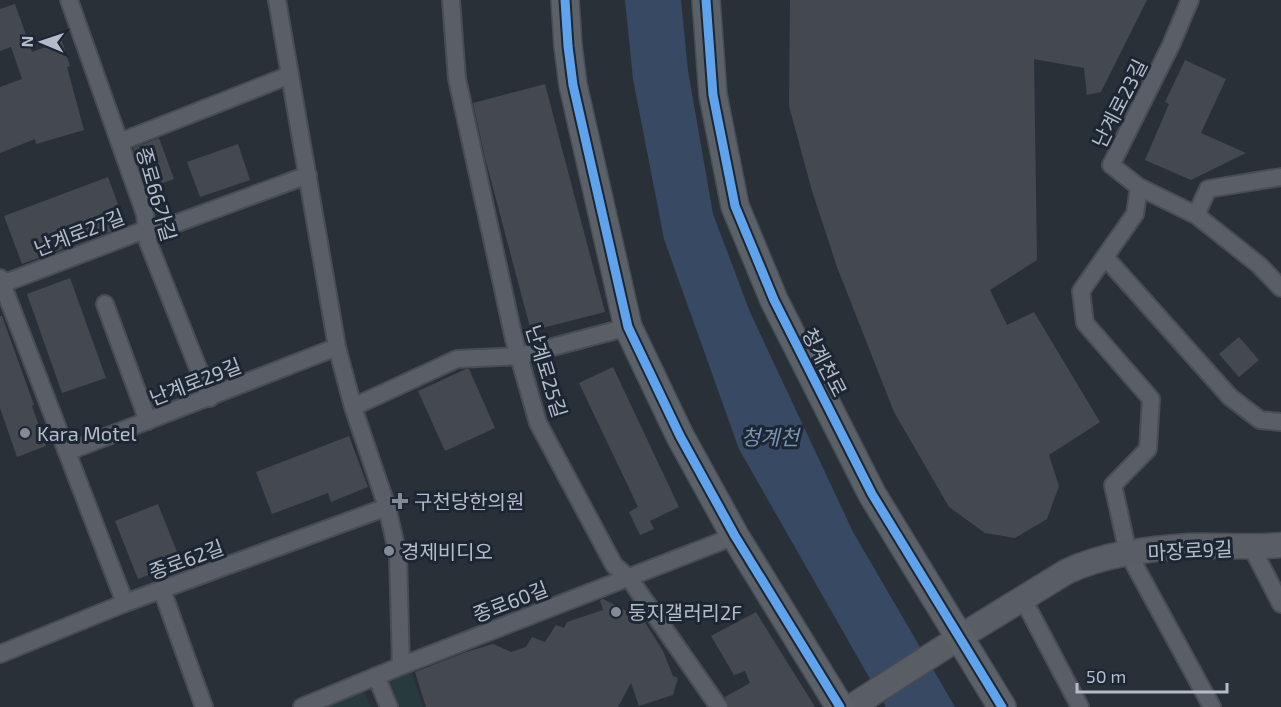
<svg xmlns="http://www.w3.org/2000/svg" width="1281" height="707" font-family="'Exo 2','Noto Sans KR',sans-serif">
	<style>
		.green { fill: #273a3e }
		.water { fill: #384963 }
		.building { fill: #444950 }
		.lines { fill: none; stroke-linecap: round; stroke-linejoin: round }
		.street-casing { stroke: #484c53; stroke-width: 20 }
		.secondary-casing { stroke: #484c53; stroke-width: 27 }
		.primary-casing { stroke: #484c55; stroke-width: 30 }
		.street { stroke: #5a5e66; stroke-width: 16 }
		.secondary { stroke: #595d64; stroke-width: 24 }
		.primary { stroke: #5c6168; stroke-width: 27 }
		.cycleway-casing { stroke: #1d2633; stroke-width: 13 }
		.cycleway { stroke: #60a3ed; stroke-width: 9 }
		.poi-dot { fill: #848b96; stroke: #1d2633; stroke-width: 2 }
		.labels { text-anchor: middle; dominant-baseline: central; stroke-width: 6; stroke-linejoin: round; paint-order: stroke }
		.street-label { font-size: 20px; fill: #b4bcc9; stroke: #1d2633 }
		.poi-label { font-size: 20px; fill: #b4bcc9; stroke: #1d2633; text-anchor: start }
		.water-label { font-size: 21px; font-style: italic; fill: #7c92b1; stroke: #1d2633 }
	</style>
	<rect width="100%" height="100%" fill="#2a3038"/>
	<path class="green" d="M 409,665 L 423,707 L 394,707 L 382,678 Z
		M 363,688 L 371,707 L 319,707 Z"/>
	<path class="water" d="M 625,0 L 681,0 L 688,71 L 713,214 L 750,312 L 853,532 L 955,707 L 886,707 L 739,449 L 664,239 L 633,79 Z"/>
	<path class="building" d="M 790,0 L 1147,0 L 1101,92 L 1087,95 L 1084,68 L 1034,59 L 1037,260 L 990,290 L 1007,325 L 1034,312 L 1100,422 L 1049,455 L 1059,486 L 1047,519 L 1015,538 L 985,533 L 949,507 L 894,412 L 837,267 L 812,191 L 789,106 Z
		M 15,4 L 32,52 L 62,41 L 70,66 L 67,67 L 84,130 L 36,144 L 35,139 L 0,153 L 0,87 L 22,79 L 11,47 L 0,51 L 0,9 Z
		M 1185,60 L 1226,79 L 1201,133 L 1246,153 L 1191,180 L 1145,160 L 1169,104 L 1165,102 Z
		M 545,84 L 605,312 L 531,331 L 485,158 L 473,103 Z
		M 159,138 L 174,179 L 147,189 L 133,148 Z
		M 238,144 L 250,180 L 200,197 L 187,162 Z
		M 108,177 L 126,226 L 22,264 L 4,216 Z
		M 70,278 L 106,378 L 62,393 L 27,294 Z
		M 0,316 L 2,316 L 34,405 L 32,406 L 46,446 L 17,457 L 0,408 Z
		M 1239,337 L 1259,360 L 1239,377 L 1219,354 Z
		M 613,367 L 679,507 L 650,521 L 654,529 L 640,535 L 629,512 L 638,507 L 579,383 Z
		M 466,369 L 469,369 L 495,428 L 445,451 L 418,391 Z
		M 349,436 L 368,487 L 331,502 L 328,493 L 272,514 L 256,472 Z
		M 158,504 L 181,562 L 138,579 L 115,521 Z
		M 603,599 L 634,615 L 639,613 L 663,651 L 673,676 L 678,678 L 673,695 L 639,706 L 631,683 L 618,707 L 426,707 L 415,672 L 466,652 L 493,644 L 511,652 L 526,647 L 532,637 L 545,642 L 556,625 L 564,628 L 567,622 L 603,610 L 600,600 Z
		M 756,612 L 815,707 L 729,707 L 725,697 L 750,683 L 745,671 L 734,675 L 711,636 Z"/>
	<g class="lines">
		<g class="street-casing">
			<path id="street" d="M 69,0 L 145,214 L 148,242 L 210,398
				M 277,0 L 337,347 L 353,407 L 387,507 L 398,555 L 401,666
				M 451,0 L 457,79 L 514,339 L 538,423 L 614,565 L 629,578 L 719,707
				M 1190,0 L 1171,45 L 1111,165 L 1139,187 L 1135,214 L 1081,291 L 1085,323 L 1151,399 L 1148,449 L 1113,485 L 1128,553 L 1212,707
				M 120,142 L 290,75
				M 1139,187 L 1196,215 L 1259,265 L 1281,288
				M 1196,215 L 1208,189 L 1281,177
				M 1105,257 L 1230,397 L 1260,420 L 1281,422
				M 0,278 L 125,603
				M 2,284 L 147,229 L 161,229 L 308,175
				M 105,304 L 148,421
				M 353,407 L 457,359 L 519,356 L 628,327
				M 67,452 L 337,347
				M 1252,548 L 1281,604
				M 162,590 L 204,707
				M 1023,599 L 1080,707
				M 0,654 L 125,603 L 387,507
				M 376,676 L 389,707
				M 302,707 L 401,666 L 735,536"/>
		</g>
		<g class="secondary-casing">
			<path id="secondary" d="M 851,707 L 960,637 L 1066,572 C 1103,554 1147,549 1188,546 C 1219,545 1250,548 1281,545"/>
		</g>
		<g class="primary-casing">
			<path id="primary" d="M 565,0 L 568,46 L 573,85 L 628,327 L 680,436 L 735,536 L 840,707
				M 706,0 L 713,95 L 735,206 L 774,300 L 872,494 L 1002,707"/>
		</g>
		<use href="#street" class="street"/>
		<use href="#secondary" class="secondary"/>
		<use href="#primary" class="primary"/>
		<g class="cycleway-casing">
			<path id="cycleway" d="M 565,0 L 568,46 L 573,85 L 628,327 L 680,436 L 735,536 L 840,707
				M 706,0 L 713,95 L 735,206 L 774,300 L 872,494 L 1002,707"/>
		</g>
		<use href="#cycleway" class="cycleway"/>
	</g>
	<g class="poi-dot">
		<circle cx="25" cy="433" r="6"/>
		<path d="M397 492h6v6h6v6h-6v6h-6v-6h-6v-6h6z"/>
		<circle cx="389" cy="551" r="6"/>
		<circle cx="616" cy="612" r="6"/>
	</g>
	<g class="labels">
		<g class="street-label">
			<text transform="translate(1119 103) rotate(-63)">난계로23길</text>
			<text transform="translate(157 194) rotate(74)">종로66가길</text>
			<text transform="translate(79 232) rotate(-21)">난계로27길</text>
			<text transform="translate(825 362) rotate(63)">청계천로</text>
			<text transform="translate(547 371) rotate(73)">난계로25길</text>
			<text transform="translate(195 381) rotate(-21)">난계로29길</text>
			<text transform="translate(1190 550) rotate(-3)">마장로9길</text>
			<text transform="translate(186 559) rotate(-20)">종로62길</text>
			<text transform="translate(510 601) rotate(-21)">종로60길</text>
		</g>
		<g class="poi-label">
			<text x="37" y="433">Kara Motel</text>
			<text x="414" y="501">구천당한의원</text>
			<text x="401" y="551">경제비디오</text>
			<text x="628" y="612">둥지갤러리2F</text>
		</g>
		<g class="water-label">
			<text x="770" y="436">청계천</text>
		</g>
	</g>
	<g transform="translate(42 42) rotate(272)" stroke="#1d2633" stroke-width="4.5" paint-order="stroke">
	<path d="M0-4.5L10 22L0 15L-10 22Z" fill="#b4bcc9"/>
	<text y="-9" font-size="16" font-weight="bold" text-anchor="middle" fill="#b4bcc9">N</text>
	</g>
	<path d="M1077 683v9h150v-9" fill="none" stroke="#b4bcc9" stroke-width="3"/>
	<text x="1086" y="683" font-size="18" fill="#b4bcc9" stroke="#1d2633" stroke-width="4.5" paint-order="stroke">50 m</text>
</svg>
